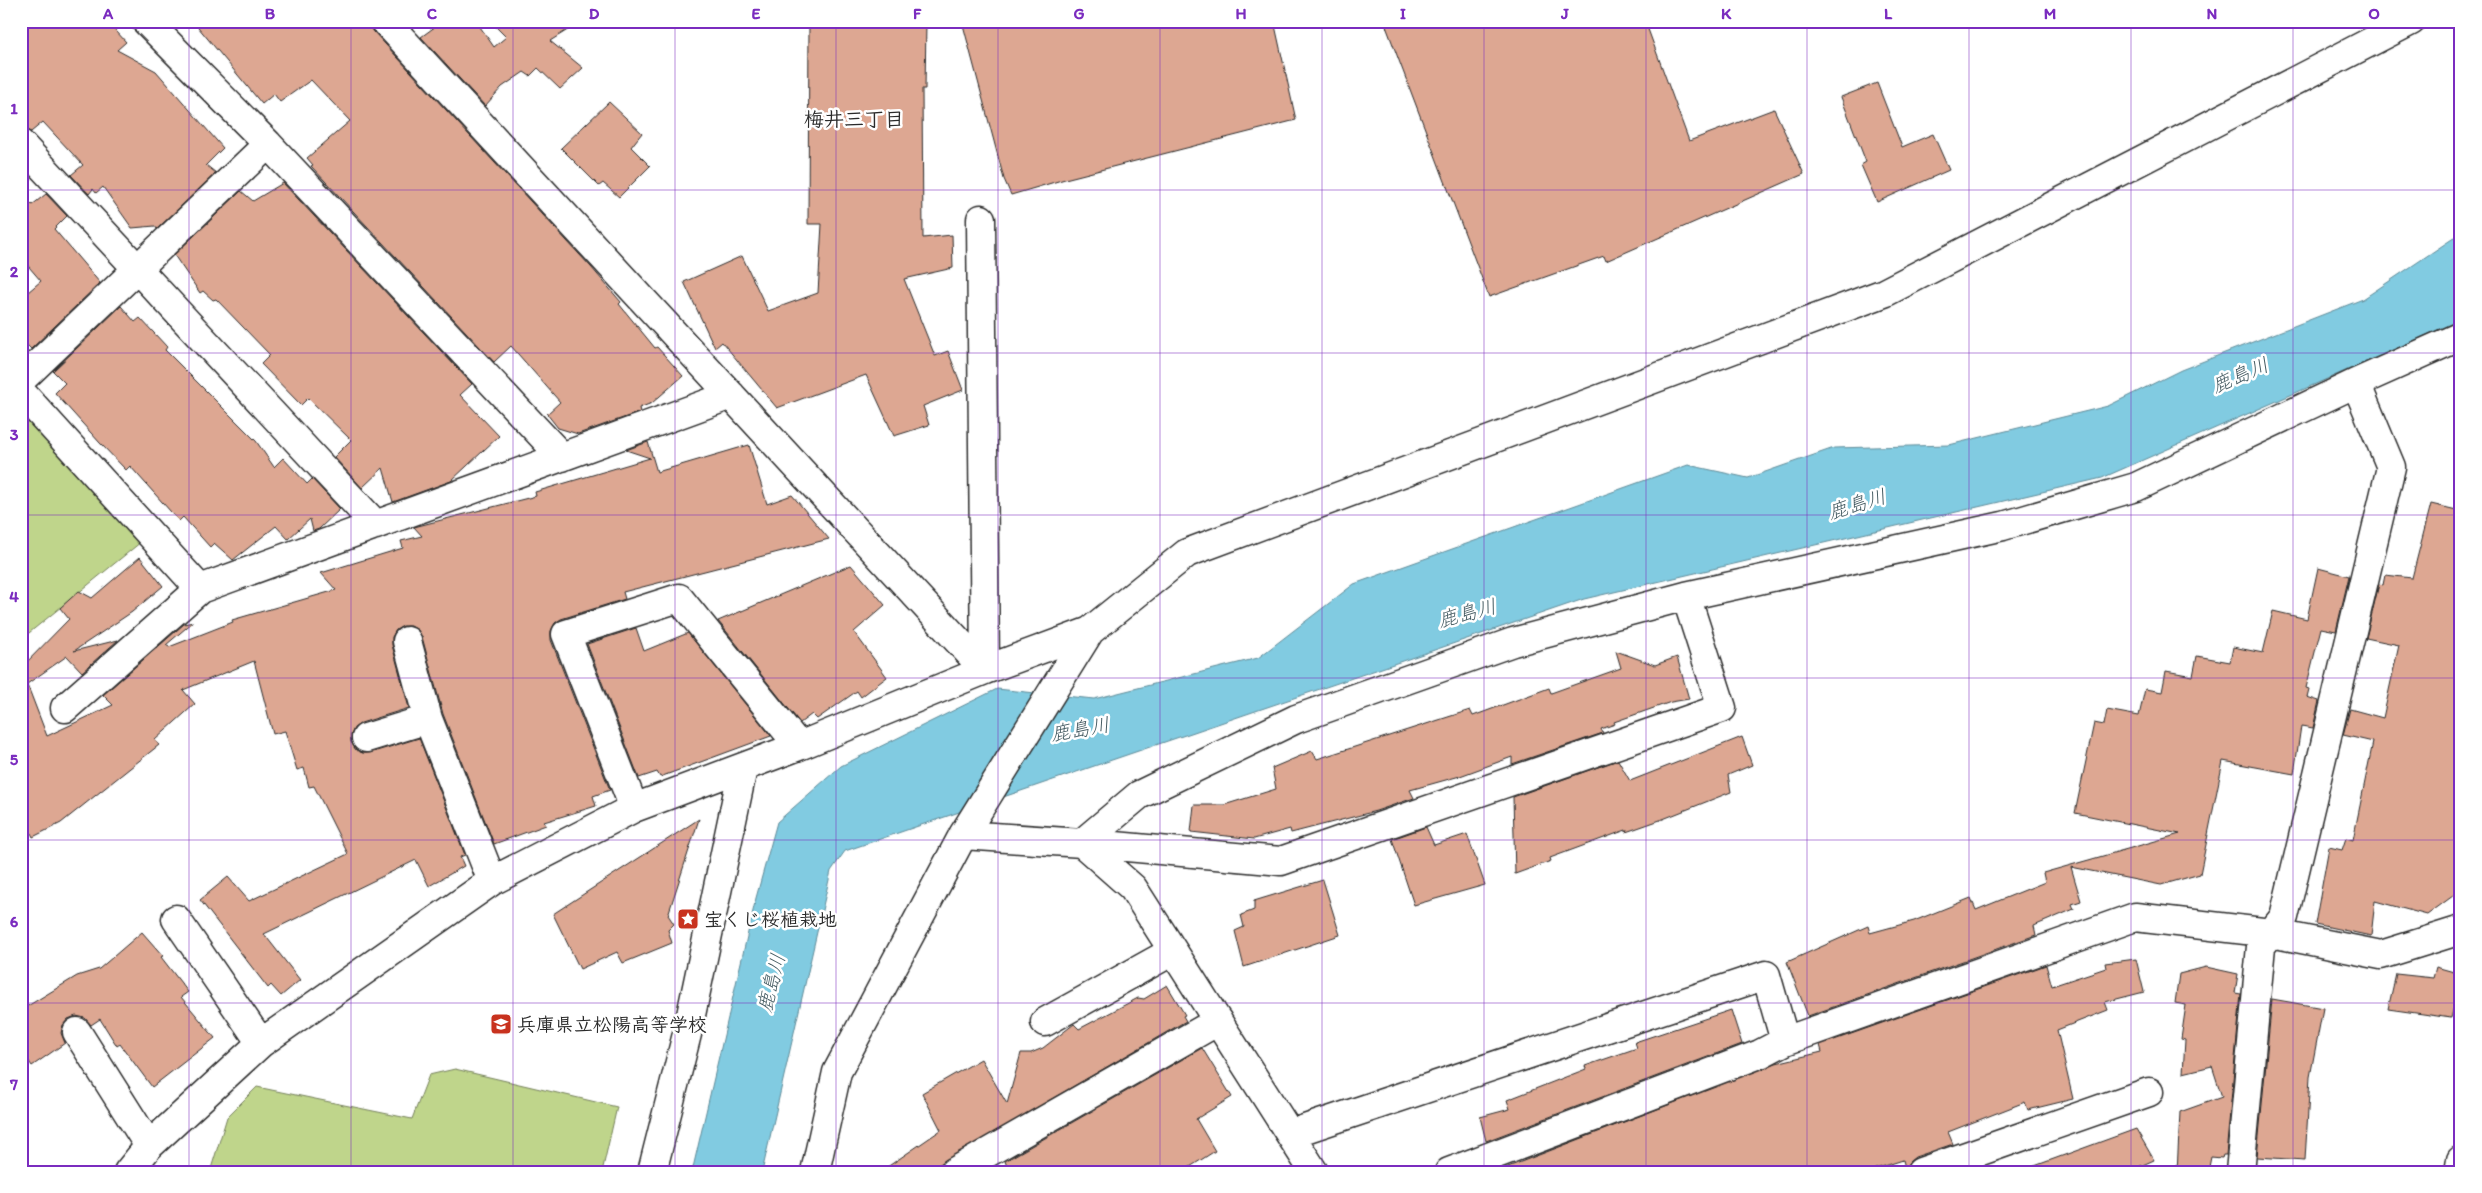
<svg xmlns="http://www.w3.org/2000/svg" width="2482" height="1193" font-family="Itim,'Klee One',sans-serif">
	<style>
		.green { fill: #bfd58b; stroke: #75805b }
		.water { fill: #81cbe1; stroke: #5f8b98 }
		.building { fill: #dda792; stroke: #2b2b2b }
		.lines { fill: none; stroke-linecap: round; stroke-linejoin: round }
		.minor-casing { stroke: #2b2b2b; stroke-width: 31 }
		.minor { stroke: #fff; stroke-width: 28 }
		.grid { fill: none; stroke: #7b2cbf; stroke-width: 1; stroke-opacity: 0.55 }
		.labels { text-anchor: middle; dominant-baseline: central; stroke-width: 5; stroke-linejoin: round; paint-order: stroke }
		.poi-label { font-size: 19px; font-weight: bold; fill: #2b2b2b; stroke: #fff; text-anchor: start }
		.neighbourhood-label { font-size: 20px; font-weight: bold; fill: #2b2b2b; stroke: #fff }
		.water-label { font-size: 20px; font-style: italic; fill: #455b62; stroke: #fff }
		.neatline { fill: none; stroke: #7b2cbf; stroke-width: 2 }
		.grid-label { font-size: 16px; text-anchor: middle; font-weight: bold; fill: #7b2cbf }
	</style>
	<rect width="100%" height="100%" fill="#fff"/>
	<filter id="ink" filterUnits="userSpaceOnUse"><feTurbulence type="fractalNoise" baseFrequency=".02" numOctaves="2"/><feDisplacementMap in="SourceGraphic" scale="10" xChannelSelector="R" yChannelSelector="G"/><feConvolveMatrix kernelMatrix="1 2 1 2 8 2 1 2 1" color-interpolation-filters="sRGB"/></filter>
	<g filter="url(#ink)">
		<path class="green" d="M 27,421 L 141,542 L 24,637 L 21,629 L 21,422 Z
			M 455,1069 L 617,1107 L 602,1172 L 210,1172 L 227,1117 L 257,1087 L 412,1119 L 429,1075 Z"/>
		<path class="water" d="M 2461,233 L 2461,320 L 2102,478 L 1584,599 L 845,851 L 831,871 L 762,1172 L 692,1172 L 756,898 L 777,822 L 841,766 L 997,689 L 1094,699 L 1258,658 L 1354,584 L 1688,465 L 1748,478 L 1834,448 L 1949,445 L 2108,406 L 2181,370 L 2363,299 Z"/>
		<path class="building" d="M 21,21 L 107,21 L 126,42 L 117,50 L 156,71 L 223,148 L 206,165 L 216,173 L 157,229 L 155,226 L 132,228 L 103,187 L 96,193 L 93,189 L 89,194 L 71,175 L 83,165 L 43,122 L 31,132 L 21,129 Z
			M 193,21 L 368,21 L 374,32 L 591,267 L 621,302 L 619,304 L 655,348 L 657,347 L 683,376 L 652,403 L 639,408 L 640,412 L 578,434 L 558,428 L 547,414 L 560,402 L 511,346 L 494,362 L 311,166 L 313,165 L 307,158 L 350,121 L 311,80 L 280,102 L 274,94 L 262,104 Z
			M 443,21 L 476,21 L 494,47 L 506,37 L 490,21 L 582,21 L 550,41 L 583,68 L 560,89 L 538,68 L 530,76 L 524,72 L 502,87 L 485,106 L 421,37 Z
			M 809,21 L 926,22 L 925,89 L 922,89 L 923,238 L 952,235 L 953,268 L 904,279 L 935,356 L 948,351 L 963,390 L 923,406 L 929,425 L 894,436 L 866,375 L 777,408 L 722,342 L 715,348 L 684,282 L 742,256 L 768,311 L 818,293 L 822,224 L 808,224 Z
			M 962,21 L 1274,21 L 1296,120 L 1065,179 L 1011,195 L 1004,179 Z
			M 1384,21 L 1645,21 L 1689,141 L 1774,109 L 1804,174 L 1606,261 L 1604,256 L 1489,297 Z
			M 1877,83 L 1902,147 L 1933,134 L 1949,170 L 1877,202 L 1861,165 L 1866,162 L 1841,97 Z
			M 609,102 L 642,133 L 631,147 L 650,166 L 619,197 L 603,183 L 599,186 L 561,148 Z
			M 283,183 L 472,384 L 460,395 L 499,436 L 451,481 L 393,502 L 383,468 L 362,488 L 334,457 L 351,440 L 308,398 L 301,405 L 261,364 L 270,355 L 216,299 L 213,300 L 203,291 L 200,293 L 174,255 L 241,191 L 253,201 Z
			M 21,194 L 32,205 L 46,194 L 67,216 L 54,229 L 100,283 L 31,349 L 21,339 L 21,298 L 41,281 L 23,260 L 21,262 Z
			M 121,306 L 135,322 L 140,318 L 167,347 L 165,350 L 256,441 L 274,467 L 283,458 L 307,484 L 312,479 L 340,509 L 319,529 L 313,531 L 310,519 L 288,539 L 276,526 L 233,560 L 214,543 L 210,547 L 183,517 L 179,521 L 130,466 L 126,470 L 100,443 L 55,393 L 65,383 L 53,371 Z
			M 648,442 L 657,472 L 749,445 L 767,504 L 792,495 L 829,539 L 623,592 L 625,599 L 561,619 L 555,623 L 551,631 L 551,640 L 610,790 L 593,796 L 596,806 L 544,822 L 546,825 L 494,844 L 443,714 L 422,637 L 418,630 L 411,626 L 403,626 L 396,630 L 392,637 L 392,645 L 409,708 L 361,723 L 354,728 L 351,735 L 351,742 L 356,750 L 363,753 L 370,753 L 419,738 L 465,855 L 460,857 L 464,866 L 429,886 L 416,860 L 264,934 L 300,980 L 281,996 L 271,985 L 268,988 L 200,900 L 228,877 L 249,901 L 348,854 L 314,786 L 309,787 L 304,768 L 297,770 L 285,731 L 273,734 L 254,661 L 183,690 L 195,704 L 155,740 L 159,745 L 61,823 L 33,837 L 21,813 L 21,668 L 69,619 L 60,608 L 79,591 L 92,598 L 140,557 L 163,586 L 132,612 L 74,651 L 118,640 L 82,672 L 67,656 L 27,684 L 47,736 L 113,705 L 103,695 L 184,624 L 193,622 L 166,645 L 169,647 L 233,622 L 232,620 L 336,590 L 321,573 L 403,548 L 401,541 L 422,536 L 414,527 L 536,496 L 535,492 L 650,458 L 626,450 Z
			M 2431,504 L 2461,511 L 2461,890 L 2427,915 L 2375,901 L 2371,936 L 2315,924 L 2329,847 L 2342,850 L 2346,838 L 2353,840 L 2373,742 L 2343,735 L 2350,709 L 2383,718 L 2399,645 L 2366,638 L 2379,584 L 2383,585 L 2385,575 L 2412,578 Z
			M 851,565 L 885,605 L 854,632 L 887,677 L 861,697 L 857,691 L 817,719 L 812,714 L 800,723 L 718,621 Z
			M 2318,568 L 2349,576 L 2336,631 L 2321,628 L 2306,688 L 2309,689 L 2307,697 L 2319,701 L 2313,728 L 2301,726 L 2294,774 L 2223,761 L 2200,874 L 2161,885 L 2071,867 L 2081,901 L 2072,904 L 2074,909 L 2034,926 L 2036,935 L 1808,1016 L 1787,962 L 1868,926 L 1870,933 L 1914,921 L 1971,898 L 1976,910 L 2045,882 L 2043,873 L 2180,834 L 2075,813 L 2094,723 L 2104,725 L 2107,710 L 2139,716 L 2145,689 L 2162,692 L 2166,671 L 2193,676 L 2197,656 L 2230,662 L 2233,647 L 2263,653 L 2273,611 L 2307,619 Z
			M 636,628 L 644,651 L 688,633 L 771,736 L 660,777 L 657,772 L 639,778 L 587,644 Z
			M 1616,651 L 1655,665 L 1677,657 L 1689,699 L 1671,702 L 1614,722 L 1615,724 L 1601,729 L 1603,733 L 1512,764 L 1512,757 L 1460,776 L 1410,790 L 1414,798 L 1376,811 L 1291,833 L 1290,829 L 1254,839 L 1191,832 L 1194,805 L 1224,805 L 1276,789 L 1272,768 L 1312,751 L 1317,759 L 1470,710 L 1473,716 L 1549,688 L 1551,693 L 1621,668 Z
			M 1742,737 L 1752,765 L 1728,775 L 1731,792 L 1663,819 L 1626,832 L 1626,830 L 1550,858 L 1551,861 L 1515,874 L 1513,797 L 1618,760 L 1630,781 Z
			M 699,819 L 668,915 L 674,924 L 668,930 L 672,943 L 623,963 L 617,952 L 580,969 L 553,914 Z
			M 1426,827 L 1434,845 L 1467,834 L 1485,885 L 1414,905 L 1392,839 Z
			M 1323,880 L 1340,935 L 1244,967 L 1235,931 L 1244,927 L 1241,915 L 1254,910 L 1254,901 Z
			M 142,932 L 163,956 L 161,957 L 188,992 L 181,997 L 215,1038 L 152,1087 L 120,1044 L 117,1046 L 100,1019 L 91,1025 L 85,1018 L 76,1016 L 68,1019 L 63,1025 L 61,1033 L 65,1043 L 32,1066 L 21,1050 L 21,1010 L 77,976 L 99,969 Z
			M 2136,959 L 2144,992 L 2105,1002 L 2108,1010 L 2057,1030 L 2073,1099 L 2028,1110 L 2025,1102 L 1948,1132 L 1953,1144 L 1915,1157 L 1909,1162 L 1906,1172 L 1903,1160 L 1866,1172 L 1495,1172 L 1776,1063 L 1822,1052 L 1820,1045 L 2046,965 L 2052,986 L 2106,968 L 2105,963 Z
			M 2206,967 L 2238,974 L 2235,993 L 2241,994 L 2226,1155 L 2223,1155 L 2222,1158 L 2211,1157 L 2208,1172 L 2177,1172 L 2180,1112 L 2222,1097 L 2212,1066 L 2183,1073 L 2185,1040 L 2181,1039 L 2186,1005 L 2175,1003 L 2179,974 Z
			M 2436,967 L 2461,974 L 2461,996 L 2456,999 L 2451,1018 L 2388,1009 L 2396,974 L 2433,978 Z
			M 1167,985 L 1185,1015 L 1183,1016 L 1186,1021 L 926,1172 L 880,1172 L 941,1130 L 922,1093 L 981,1059 L 1007,1104 L 1021,1053 L 1031,1053 L 1043,1048 L 1074,1024 L 1079,1029 L 1138,998 L 1144,999 Z
			M 2272,999 L 2323,1008 L 2310,1077 L 2305,1160 L 2257,1157 Z
			M 1731,1010 L 1742,1044 L 1486,1141 L 1480,1117 L 1510,1109 L 1507,1100 L 1586,1069 L 1585,1066 L 1637,1048 L 1635,1042 Z
			M 1202,1048 L 1232,1097 L 1196,1119 L 1215,1151 L 1182,1172 L 1009,1172 L 1005,1161 Z
			M 2136,1129 L 2154,1160 L 2127,1172 L 2030,1172 L 2029,1168 Z"/>
		<g class="lines">
			<g class="minor-casing">
				<path id="minor" d="M 385,21 L 985,670
					M 21,144 L 376,525
					M 268,144 L 562,457
					M 981,219 L 985,670
					M 21,380 L 268,144 L 146,21
					M 21,392 L 200,589
					M 407,641 L 428,719 L 492,881
					M 65,708 L 200,589 L 731,395
					M 366,738 L 428,719
					M 634,808 L 566,634 L 679,598 L 799,746
					M 963,835 L 1082,843 L 1133,888 L 1314,1172
					M 1082,843 L 1139,795 L 1296,719 L 1513,642 L 1686,596 L 2003,526 L 2136,487 L 2356,383 L 2461,336
					M 1082,843 L 1281,861 L 1722,708 L 1686,596
					M 176,919 L 261,1043
					M 1045,1022 L 1173,951
					M 77,1032 L 149,1146
					M 1290,1134 L 1766,975 L 1785,1041 L 2135,917 L 2271,933 L 2381,955 L 2461,930
					M 128,1172 L 149,1146 L 261,1043 L 492,881 L 634,808 L 799,746 L 985,670 L 1090,631 L 1187,553 L 1884,293 L 2411,21
					M 652,1172 L 687,1034 L 743,768
					M 815,1172 L 837,1072 L 963,835 L 1090,631
					M 954,1172 L 1218,1021
					M 1449,1172 L 1760,1054 L 1785,1041
					M 1921,1172 L 2149,1092
					M 2240,1172 L 2261,946 L 2284,917 L 2391,467 L 2356,383
					M 2459,1172 L 2461,1160"/>
			</g>
			<use href="#minor" class="minor"/>
		</g>
	</g>
	<path class="grid" d="M 189,21 L 189,1172M 351,21 L 351,1172M 513,21 L 513,1172M 675,21 L 675,1172M 836,21 L 836,1172M 998,21 L 998,1172M 1160,21 L 1160,1172M 1322,21 L 1322,1172M 1484,21 L 1484,1172M 1646,21 L 1646,1172M 1807,21 L 1807,1172M 1969,21 L 1969,1172M 2131,21 L 2131,1172M 2293,21 L 2293,1172M 21,190 L 2461,190M 21,353 L 2461,353M 21,515 L 2461,515M 21,678 L 2461,678M 21,840 L 2461,840M 21,1003 L 2461,1003"/>
	<defs>
		<g id="sight-square" transform="scale(1.125)"><rect x="-9" y="-9" width="18" height="18" rx="4" fill="#c8321e" stroke="#fff"/><path d="M0-6L1.8-2.2L6-1.7L2.9 1.2L3.7 5.4L0 3.3L-3.7 5.4L-2.9 1.2L-6-1.7L-1.8-2.2Z" fill="#fff"/></g>
		<g id="school-square" transform="scale(1.125)"><rect x="-9" y="-9" width="18" height="18" rx="4" fill="#c8321e" stroke="#fff"/><path d="M0-5L7-2L0 1L-7-2ZM-4 1L0 2.5L4 1V4Q0 6-4 4Z" fill="#fff"/></g>
	</defs>
	<g fill-rule="evenodd">
		<use href="#sight-square" x="688" y="919"/>
		<use href="#school-square" x="501" y="1024"/>
	</g>
	<g class="labels">
		<g class="poi-label">
			<text x="704" y="919">宝くじ桜植栽地</text>
			<text x="517" y="1024">兵庫県立松陽高等学校</text>
		</g>
		<g class="neighbourhood-label">
			<text x="854" y="119">梅井三丁目</text>
		</g>
		<g class="water-label">
			<text transform="translate(2240 375) rotate(-23)">鹿島川</text>
			<text transform="translate(1857 504) rotate(-17)">鹿島川</text>
			<text transform="translate(1467 613) rotate(-15)">鹿島川</text>
			<text transform="translate(1080 729) rotate(-10)">鹿島川</text>
			<text transform="translate(771 983) rotate(-76)">鹿島川</text>
		</g>
	</g>
	<rect width="2482" height="1193" fill="none" stroke="#fff" stroke-width="55"/>
	<rect x="28" y="28" width="2426" height="1138" class="neatline"/>
	<g class="grid-label">
		<text x="108" y="19">A</text>
		<text x="270" y="19">B</text>
		<text x="432" y="19">C</text>
		<text x="594" y="19">D</text>
		<text x="756" y="19">E</text>
		<text x="917" y="19">F</text>
		<text x="1079" y="19">G</text>
		<text x="1241" y="19">H</text>
		<text x="1403" y="19">I</text>
		<text x="1565" y="19">J</text>
		<text x="1726" y="19">K</text>
		<text x="1888" y="19">L</text>
		<text x="2050" y="19">M</text>
		<text x="2212" y="19">N</text>
		<text x="2374" y="19">O</text>
		<text x="14" y="114">1</text>
		<text x="14" y="277">2</text>
		<text x="14" y="440">3</text>
		<text x="14" y="602">4</text>
		<text x="14" y="765">5</text>
		<text x="14" y="927">6</text>
		<text x="14" y="1090">7</text>
	</g>
</svg>
